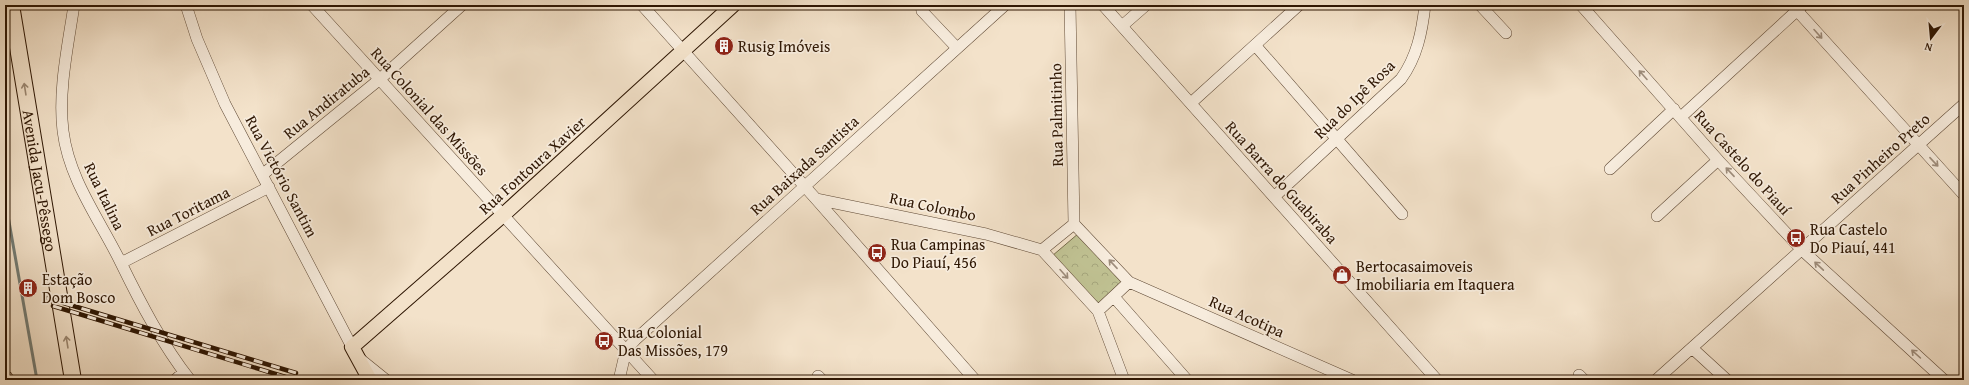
<svg xmlns="http://www.w3.org/2000/svg" width="1969" height="385" font-family="'Gentium Book Plus',serif">
	<style>
		.park { fill: url(#park-crowns); stroke: #776c4b }
		.lines { fill: none; stroke-linecap: round; stroke-linejoin: round }
		.stream { stroke: #717a73; stroke-width: 3 }
		.minor-casing { stroke: #5f4935; stroke-width: 12 }
		.major-casing { stroke: #2e1603; stroke-width: 16 }
		.highway-casing { stroke: #2e1603; stroke-width: 18 }
		.minor { stroke: #f7ecdd; stroke-width: 11 }
		.major { stroke: #f3e2ca; stroke-width: 14 }
		.highway { stroke: #f3e2ca; stroke-width: 16 }
		.rail-casing { stroke: #2e1603; stroke-width: 4.5 }
		.rail { stroke: #f7ecdd; stroke-width: 3; stroke-dasharray: 9; stroke-linecap: butt }
		.oneway { stroke: #9d8c7b }
		.oneway2 { stroke: #9a8670 }
		.labels { text-anchor: middle; dominant-baseline: central; stroke-width: 3.5; stroke-linejoin: round; paint-order: stroke }
		.poi-label { font-size: 16px; fill: #2e1603; stroke: #f7ecdd; text-anchor: start }
		.street-label { font-size: 16px; fill: #2e1603; stroke: #f7ecdd }
	</style>
	<defs>
		<pattern id="park-crowns" width="20" height="18" patternUnits="userSpaceOnUse"><rect width="20" height="18" fill="#c0c293"/><path d="M2 6a3 3 0 1 1 6 0M12 15a3 3 0 1 1 6 0" fill="none" stroke="#a5a67d"/></pattern>
	</defs>
	<rect width="100%" height="100%" fill="#f3e2ca"/>
	<filter id="stains"><feTurbulence type="fractalNoise" baseFrequency=".005" numOctaves="4"/><feColorMatrix values="0 0 0 0 .2 0 0 0 0 .09 0 0 0 0 .02 0 0 0 .5 -.17"/></filter>
	<radialGradient id="worn" r=".72"><stop offset=".6" stop-color="#630" stop-opacity="0"/><stop offset="1" stop-color="#630" stop-opacity=".3"/></radialGradient>
	<path class="park" d="M 1079,233 L 1123,282 L 1096,306 L 1052,256 Z"/>
	<g class="lines">
		<path class="stream" d="M 5,199 L 37,380"/>
		<g class="minor-casing">
			<path id="minor" d="M 74,5 C 68,46 58,90 63,131 C 69,180 100,220 121,263 C 141,304 162,344 190,380
				M 186,5 L 197,39 L 225,104 L 352,347
				M 312,5 L 653,380
				M 642,5 L 816,199 L 975,380
				M 921,5 L 922,11 L 957,48
				M 1070,5 L 1074,224
				M 1103,5 L 1437,380
				M 1480,5 L 1506,33
				M 1581,5 L 1718,160 L 1802,250 L 1944,380
				M 1792,5 L 1964,195
				M 1122,26 L 1146,5
				M 1255,45 L 1402,214
				M 1191,103 L 1299,5
				M 1681,117 L 1803,5
				M 1610,169 L 1674,109
				M 262,175 L 380,79 L 462,5
				M 1274,197 L 1401,79 C 1417,57 1422,32 1425,5
				M 816,199 L 986,234 L 1042,250
				M 1657,216 L 1718,160
				M 121,263 L 269,187
				M 1129,282 L 1352,380
				M 1114,297 L 1187,380
				M 1098,311 L 1129,282 L 1074,224 L 1042,250 L 1098,311 L 1124,380
				M 1692,348 L 1727,380
				M 360,359 L 386,380
				M 1579,375 L 1584,380
				M 818,376 L 822,380
				M 175,380 L 184,372
				M 619,380 L 626,350 L 635,340 L 1005,5
				M 1656,380 L 1964,104"/>
		</g>
		<g class="major-casing">
			<path id="major" d="M 370,380 L 352,347 L 503,215 L 733,5"/>
		</g>
		<g class="highway-casing">
			<g id="highway">
				<path id="s1" d="M 11,5 L 73,380"/>
				<path d="M 5,379 L 5,380"/>
			</g>
		</g>
		<use href="#minor" class="minor"/>
		<use href="#major" class="major"/>
		<use href="#highway" class="highway"/>
		<g class="rail-casing">
			<path id="rail" d="M 47,298 L 296,373
				M 53,306 L 292,379"/>
		</g>
		<use href="#rail" class="rail"/>
	</g>
	<defs><path id="oneway-shaft" d="M-6 0H5M1.5-3L5.5 0L1.5 3" fill="none" stroke-width="1.6" stroke-linecap="round" stroke-linejoin="round"/></defs>
	<g class="oneway">
		<use href="#oneway-shaft" transform="translate(1818 34) rotate(48)"/>
		<use href="#oneway-shaft" transform="translate(1643 75) rotate(-132)"/>
		<use href="#oneway-shaft" transform="translate(1934 162) rotate(47)"/>
		<use href="#oneway-shaft" transform="translate(1730 172) rotate(-133)"/>
		<use href="#oneway-shaft" transform="translate(1113 264) rotate(-133)"/>
		<use href="#oneway-shaft" transform="translate(1819 266) rotate(-137)"/>
		<use href="#oneway-shaft" transform="translate(1064 274) rotate(48)"/>
		<use href="#oneway-shaft" transform="translate(1916 354) rotate(-138)"/>
	</g>
	<g class="oneway2">
		<use href="#oneway-shaft" transform="translate(25 89) rotate(-99)"/>
		<use href="#oneway-shaft" transform="translate(67 342) rotate(-99)"/>
	</g>
	<defs>
		<g id="building-disc" transform="scale(1)"><circle r="9.5" fill="#8f2418" stroke="#f7ecdd"/><path d="M-4-6H4V6H1V3H-1V6H-4ZM-2.5-4.3h1.7v1.8h-1.7ZM.8-4.3h1.7v1.8H.8ZM-2.5-1h1.7V.8h-1.7ZM.8-1h1.7V.8H.8Z" fill="#fff"/></g>
		<g id="bus-disc" transform="scale(1)"><circle r="9.5" fill="#8f2418" stroke="#f7ecdd"/><path d="M-5-6H5V4H4V6H2V4H-2V6H-4V4H-5ZM-3.5-4V0h7V-4ZM-3.5 1.2v1.5H-2V1.2ZM2 1.2v1.5H3.5V1.2Z" fill="#fff"/></g>
		<g id="shop-disc" transform="scale(1)"><circle r="9.5" fill="#8f2418" stroke="#f7ecdd"/><path d="M-5-2.5h2.3a2.7 3.5 0 0 1 5.4 0H5L5.5 6h-11ZM-1.5-2.5h3a1.5 2.3 0 0 0-3 0Z" fill="#fff"/></g>
	</defs>
	<g fill-rule="evenodd">
		<use href="#building-disc" x="724" y="46"/>
		<use href="#bus-disc" x="1796" y="238"/>
		<use href="#bus-disc" x="877" y="253"/>
		<use href="#shop-disc" x="1342" y="275"/>
		<use href="#building-disc" x="28" y="288"/>
		<use href="#bus-disc" x="604" y="341"/>
	</g>
	<g class="labels">
		<g class="poi-label">
			<text x="738" y="46">Rusig Imóveis</text>
			<text x="1810" y="229">Rua Castelo<tspan x="1810" dy="18">Do Piauí, 441</tspan></text>
			<text x="891" y="244">Rua Campinas<tspan x="891" dy="18">Do Piauí, 456</tspan></text>
			<text x="1356" y="266">Bertocasaimoveis<tspan x="1356" dy="18">Imobiliaria em Itaquera</tspan></text>
			<text x="42" y="279">Estação<tspan x="42" dy="18">Dom Bosco</tspan></text>
			<text x="618" y="332">Rua Colonial<tspan x="618" dy="18">Das Missões, 179</tspan></text>
		</g>
		<g class="street-label">
			<text transform="translate(1354 99) rotate(-44)">Rua do Ipê Rosa</text>
			<text transform="translate(326 102) rotate(-39)">Rua Andiratuba</text>
			<text transform="translate(430 111) rotate(48)">Rua Colonial das Missões</text>
			<text transform="translate(1056 115) rotate(-91)">Rua Palmitinho</text>
			<text transform="translate(1880 158) rotate(-42)">Rua Pinheiro Preto</text>
			<text transform="translate(1743 162) rotate(48)">Rua Castelo do Piauí</text>
			<text transform="translate(532 165) rotate(-42)">Rua Fontoura Xavier</text>
			<text transform="translate(804 165) rotate(-42)">Rua Baixada Santista</text>
			<text transform="translate(282 176) rotate(62)">Rua Victório Santim</text>
			<text stroke="none"><textPath href="#s1" startOffset="178">Avenida Jacu-Pêssego</textPath></text>
			<text transform="translate(1282 182) rotate(48)">Rua Barra do Guabiraba</text>
			<text transform="translate(105 196) rotate(64)">Rua Italina</text>
			<text transform="translate(933 206) rotate(12)">Rua Colombo</text>
			<text transform="translate(188 211) rotate(-27)">Rua Toritama</text>
			<text transform="translate(1247 316) rotate(24)">Rua Acotipa</text>
		</g>
	</g>
	<rect width="1969" height="385" fill="none" stroke="#f3e2ca" stroke-width="20"/>
	<rect x="6" y="6" width="1957" height="373" fill="none" stroke="#2e1603" stroke-width="2"/>
	<rect x="10" y="10" width="1949" height="365" fill="none" stroke="#2e1603"/>
	<g transform="translate(1931 38) rotate(196)" stroke="#f7ecdd" stroke-width="3" paint-order="stroke">
	<path d="M0-3L7 15L0 10L-7 15Z" fill="#2e1603"/>
	<text y="-6" font-size="11" font-weight="bold" text-anchor="middle" fill="#2e1603">N</text>
	</g>
	<rect width="100%" height="100%" filter="url(#stains)"/>
	<rect width="100%" height="100%" fill="url(#worn)"/>
</svg>
